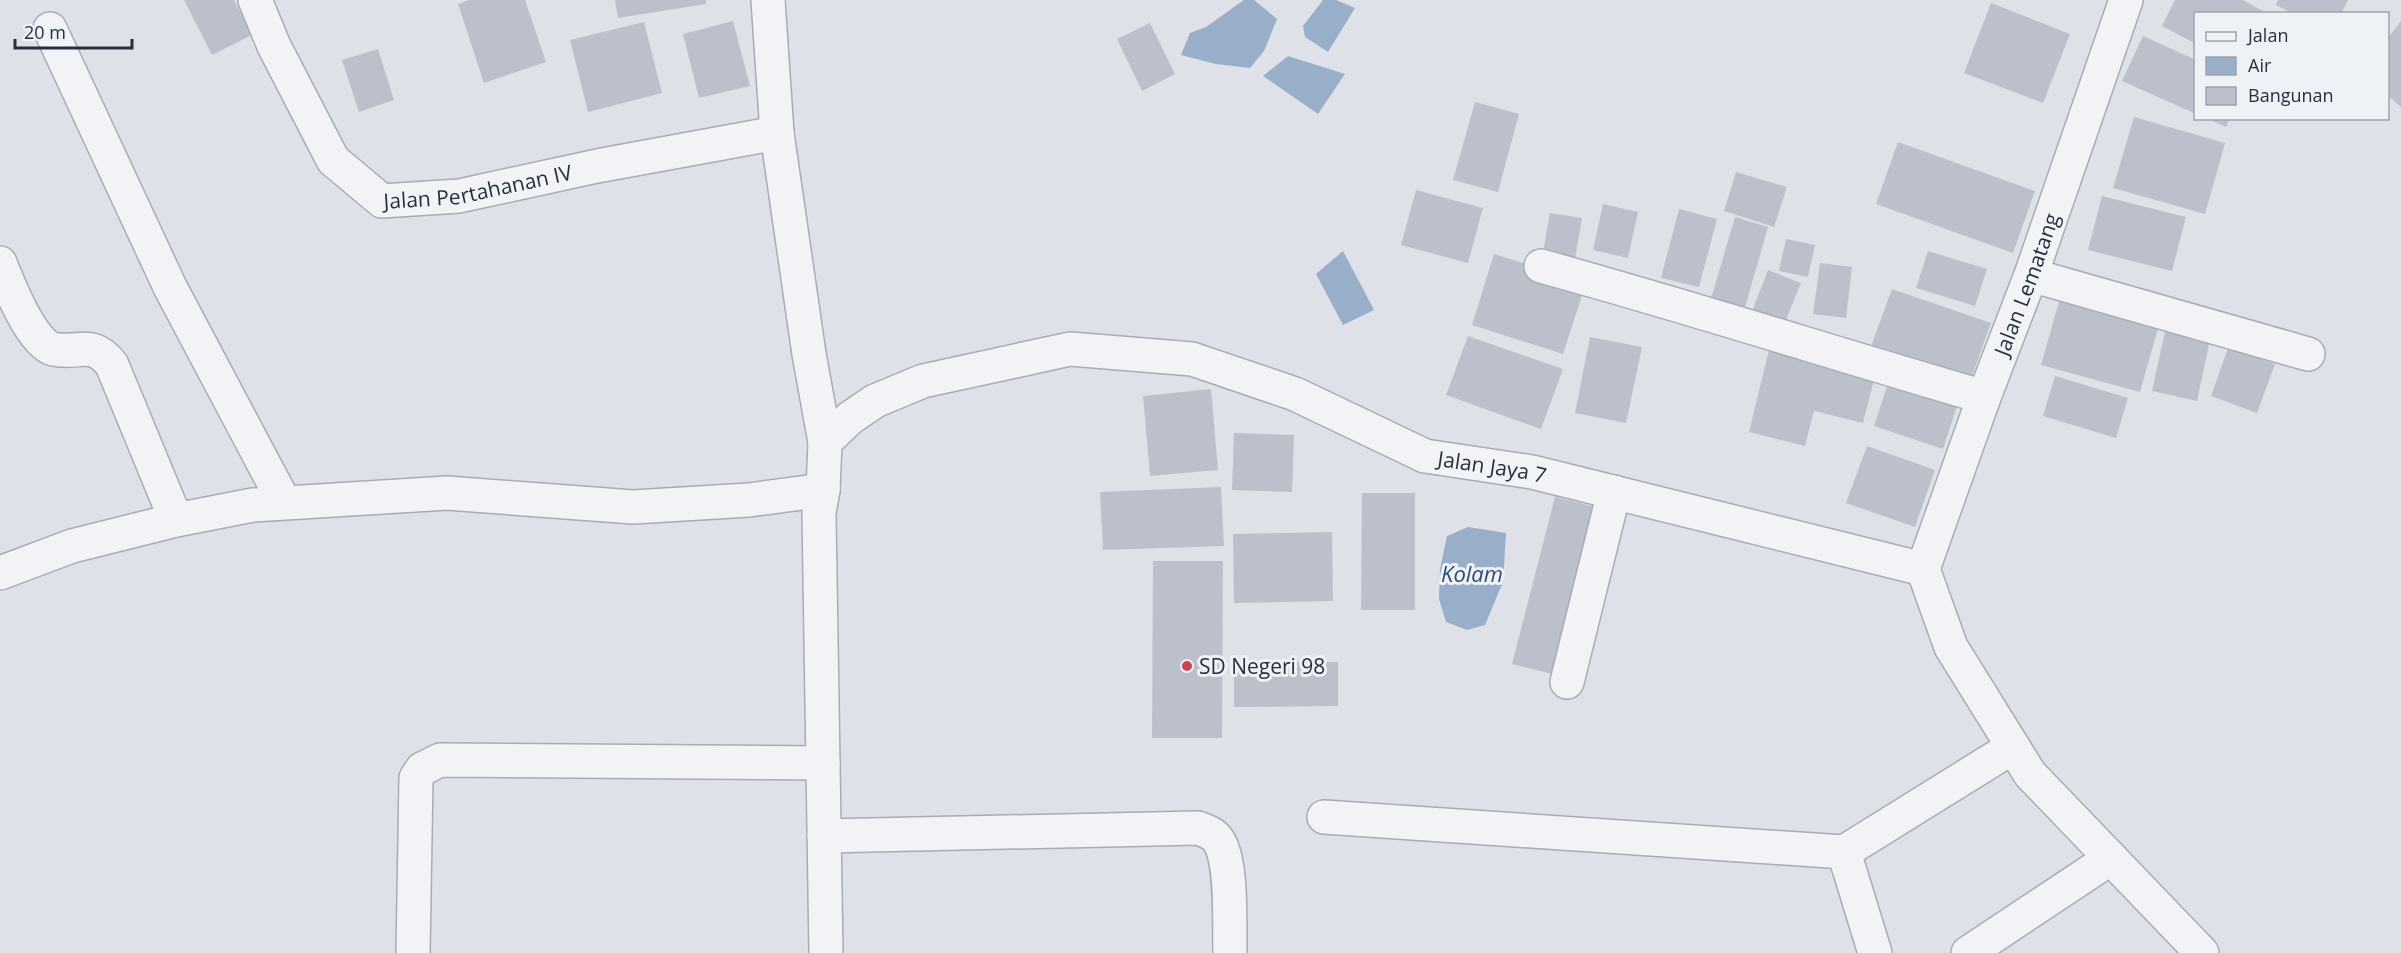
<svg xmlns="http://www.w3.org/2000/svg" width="2401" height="953" font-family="'Open Sans',sans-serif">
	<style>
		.water { fill: #98aec9 }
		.building { fill: #bbc0cb }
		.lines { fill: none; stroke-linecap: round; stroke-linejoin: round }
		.minor-casing { stroke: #a7acb5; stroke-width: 36 }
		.minor { stroke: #f1f3f6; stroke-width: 33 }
		.poi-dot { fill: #d0414f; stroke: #eef1f6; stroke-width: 2 }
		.labels { text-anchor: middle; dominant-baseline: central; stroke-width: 6; stroke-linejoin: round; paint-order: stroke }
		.street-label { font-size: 21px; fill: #272f3f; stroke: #eef1f6 }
		.poi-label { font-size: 21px; fill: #272f3f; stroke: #eef1f6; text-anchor: start }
		.water-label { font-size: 22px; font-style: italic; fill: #314b73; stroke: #eef1f6 }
	</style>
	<rect width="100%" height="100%" fill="#dee2e8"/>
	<path class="water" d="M 1244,0 L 1254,0 L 1277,19 L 1264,51 L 1250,68 L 1216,64 L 1181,55 L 1190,33 L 1206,27 Z
		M 1323,0 L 1336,0 L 1355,8 L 1328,52 L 1305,37 L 1303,26 Z
		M 1288,56 L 1345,74 L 1318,114 L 1263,76 Z
		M 1343,251 L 1374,310 L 1343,325 L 1316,274 Z
		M 1468,527 L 1506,533 L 1503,582 L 1485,625 L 1467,630 L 1446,622 L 1439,599 L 1440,569 L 1447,536 Z"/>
	<path class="building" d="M 184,0 L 234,0 L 252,35 L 212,55 Z
		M 469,0 L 525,0 L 546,62 L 484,83 L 458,4 Z
		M 615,0 L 706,0 L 706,4 L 618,18 Z
		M 2175,0 L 2243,0 L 2268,14 L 2196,14 L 2196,44 L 2162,26 Z
		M 2278,0 L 2348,0 L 2341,14 L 2293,14 L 2276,5 Z
		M 1991,3 L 2070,34 L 2043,103 L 1964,73 Z
		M 733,21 L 750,86 L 699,98 L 683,34 Z
		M 2401,21 L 2401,107 L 2388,96 L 2388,38 Z
		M 644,22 L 662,93 L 588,112 L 570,40 Z
		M 1150,23 L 1175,74 L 1142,91 L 1117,39 Z
		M 2143,36 L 2196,60 L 2196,114 L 2122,81 Z
		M 378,49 L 394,100 L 359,112 L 342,60 Z
		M 1475,102 L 1519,114 L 1498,192 L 1453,180 Z
		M 2134,117 L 2225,143 L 2205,214 L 2113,188 Z
		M 2206,118 L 2230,118 L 2226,127 Z
		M 1898,142 L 2035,191 L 2013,253 L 1876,204 Z
		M 1736,172 L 1787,187 L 1774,227 L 1724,211 Z
		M 1416,190 L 1483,208 L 1468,263 L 1401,245 Z
		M 2102,196 L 2186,217 L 2172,271 L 2088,250 Z
		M 1603,204 L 1638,212 L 1628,258 L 1593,250 Z
		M 1679,209 L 1717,219 L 1699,287 L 1661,278 Z
		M 1550,213 L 1582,218 L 1573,270 L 1541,264 Z
		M 1735,217 L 1768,227 L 1744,311 L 1710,302 Z
		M 1786,239 L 1815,245 L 1808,277 L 1779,271 Z
		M 1928,251 L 1987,269 L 1975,306 L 1916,288 Z
		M 1494,254 L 1586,283 L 1563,354 L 1472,325 Z
		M 1820,263 L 1852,267 L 1846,318 L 1813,314 Z
		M 1768,270 L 1801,283 L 1783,327 L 1751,314 Z
		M 1892,289 L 1991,323 L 1969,384 L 1870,349 Z
		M 2060,298 L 2159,325 L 2140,392 L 2041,365 Z
		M 2165,331 L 2210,340 L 2197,401 L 2152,391 Z
		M 1468,336 L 1563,369 L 1541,429 L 1446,395 Z
		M 1590,337 L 1642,347 L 1626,423 L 1575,413 Z
		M 2228,348 L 2275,364 L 2257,413 L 2211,396 Z
		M 1769,350 L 1875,376 L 1863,423 L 1814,411 L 1805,446 L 1749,432 Z
		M 1891,374 L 1960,397 L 1943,449 L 1874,426 Z
		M 2055,376 L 2128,398 L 2116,438 L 2043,416 Z
		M 1211,389 L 1218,470 L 1150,476 L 1143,396 Z
		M 1234,433 L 1294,435 L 1292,492 L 1232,490 Z
		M 1867,446 L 1935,470 L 1915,527 L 1846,503 Z
		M 1221,487 L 1224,546 L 1103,550 L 1100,492 Z
		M 1362,493 L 1415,493 L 1415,610 L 1361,610 Z
		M 1555,497 L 1600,508 L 1557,675 L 1512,664 Z
		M 1332,532 L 1333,601 L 1234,603 L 1233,534 Z
		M 1153,561 L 1223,561 L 1222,738 L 1152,738 Z
		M 1234,662 L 1338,662 L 1338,706 L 1234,707 Z"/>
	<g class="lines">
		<g class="minor-casing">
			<g id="minor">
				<path id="s1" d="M 255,0 L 274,46 L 333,160 L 382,201 L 459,196 L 597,166 L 777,133"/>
				<path d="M 768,0 L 777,133 L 809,354 L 825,442"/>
				<path d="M 50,29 L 170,287 L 284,502"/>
				<path d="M 0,263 C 8,283 31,343 53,349 C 79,355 91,338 112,365 L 176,520"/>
				<path d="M 1541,266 C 1690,307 1836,354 1984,397"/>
				<path d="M 2031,275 L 2308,354"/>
				<path id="s2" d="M 1923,569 L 1984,397 L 2031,275 L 2126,0"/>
				<path d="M 1923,569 L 1951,647 L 2030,774 L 2202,953"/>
				<path d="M 0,573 L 72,546 L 176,520 L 253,505 L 447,493 L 633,507 L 749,500 L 823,490"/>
				<path d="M 1567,682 L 1614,492"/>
				<path d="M 1324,817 L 1844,852 L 2013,747"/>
				<path d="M 824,836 L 1198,828 C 1206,831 1213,833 1218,840 C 1233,861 1229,926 1230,953"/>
				<path d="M 1844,852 L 1875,953"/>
				<path d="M 413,953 L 416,778 L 422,769 L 440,760 L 823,763"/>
				<path id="s3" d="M 826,953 L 819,513 L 823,490 L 825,442 L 850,418 L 875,401 L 923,381 L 1070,349 L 1192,359 L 1295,394 L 1425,456 L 1532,472 L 1923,569"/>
				<path d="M 1968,953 L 2111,858"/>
			</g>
		</g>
		<use href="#minor" class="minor"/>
	</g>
	<circle class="poi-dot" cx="1187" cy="666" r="6"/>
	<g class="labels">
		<g class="street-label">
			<text stroke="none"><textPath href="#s1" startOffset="339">Jalan Pertahanan IV</textPath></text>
			<text stroke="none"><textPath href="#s2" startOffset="303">Jalan Lematang</textPath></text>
			<text stroke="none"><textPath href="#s3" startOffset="1222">Jalan Jaya 7</textPath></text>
		</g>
		<g class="poi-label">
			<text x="1199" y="666">SD Negeri 98</text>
		</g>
		<g class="water-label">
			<text x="1472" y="573">Kolam</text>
		</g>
	</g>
	<rect x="2194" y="12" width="195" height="108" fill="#eef1f6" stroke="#9ea3ad" stroke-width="1.5"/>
	<rect x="2206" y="32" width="30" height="9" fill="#f1f3f6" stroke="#9ea3ad" stroke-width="1.5"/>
	<text x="2248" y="42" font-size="18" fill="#272f3f">Jalan</text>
	<rect x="2206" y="57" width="30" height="18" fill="#98aec9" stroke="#9ea3ad" stroke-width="1.5"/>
	<text x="2248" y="72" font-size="18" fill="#272f3f">Air</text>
	<rect x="2206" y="87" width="30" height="18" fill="#bbc0cb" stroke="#9ea3ad" stroke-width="1.5"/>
	<text x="2248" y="102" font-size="18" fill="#272f3f">Bangunan</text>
	<path d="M15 39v9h117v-9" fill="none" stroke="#272f3f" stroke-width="3"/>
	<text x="24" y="39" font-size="18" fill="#272f3f" stroke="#eef1f6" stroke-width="4.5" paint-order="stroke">20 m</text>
</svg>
